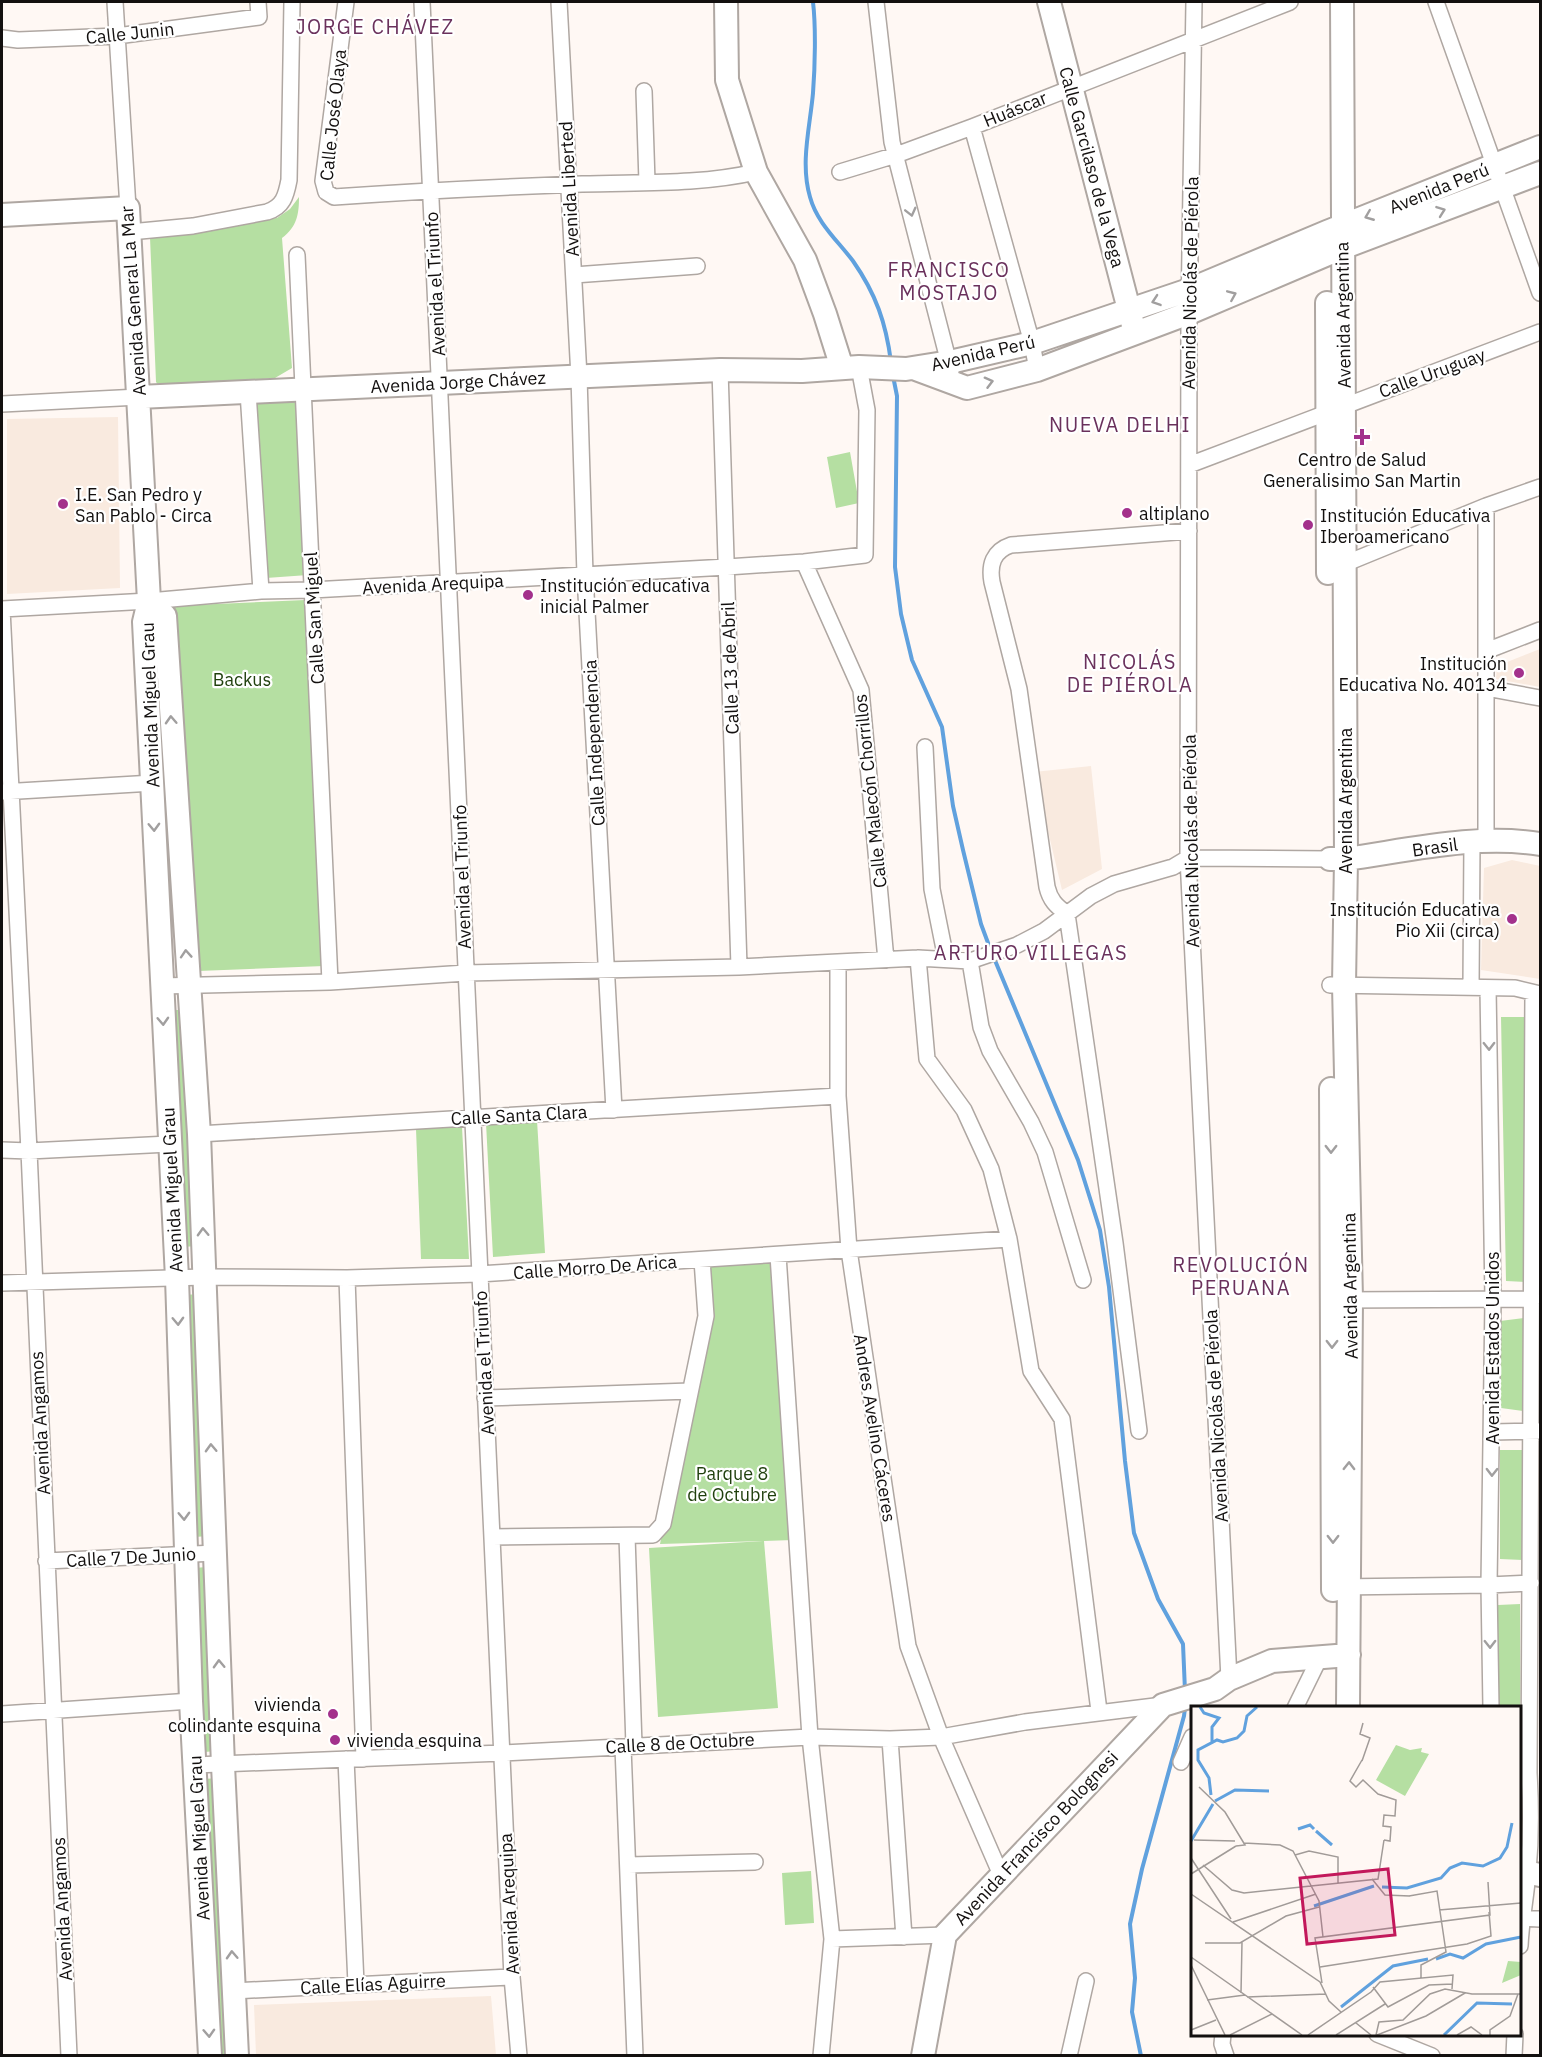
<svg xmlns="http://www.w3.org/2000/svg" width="1542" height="2057" font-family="'IBM Plex Sans',sans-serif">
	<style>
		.built { fill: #f9eadf }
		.green { fill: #b5dfa2 }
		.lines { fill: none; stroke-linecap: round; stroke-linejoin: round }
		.stream { stroke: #60a1de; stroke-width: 4 }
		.street-casing { stroke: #afa7a2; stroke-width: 18 }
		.secondary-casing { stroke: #afa7a2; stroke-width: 26 }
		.street { stroke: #fff; stroke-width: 15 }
		.secondary { stroke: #fff; stroke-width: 22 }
		.oneway { stroke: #a19f9f }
		.poi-dot { fill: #a3318c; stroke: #fff; stroke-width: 2 }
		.labels { text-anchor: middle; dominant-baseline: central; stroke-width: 4.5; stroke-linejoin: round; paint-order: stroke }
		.street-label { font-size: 18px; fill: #13100f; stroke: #fff }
		.poi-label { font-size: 18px; fill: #13100f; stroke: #fff; text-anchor: start }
		.park-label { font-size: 18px; fill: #1f3f0c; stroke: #fff }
		.neighbourhood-label { font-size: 20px; letter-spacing: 1.5px; fill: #6a315c; stroke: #fff }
		.inset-river { fill: none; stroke: #60a1de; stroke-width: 3 }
		.inset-road { fill: none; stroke: #a19b98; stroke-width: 1.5 }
		.view { fill: #c2185b; fill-opacity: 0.15; stroke: #c2185b; stroke-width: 3 }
		.inset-edge { fill: none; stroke: #13100f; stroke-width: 3 }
	</style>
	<rect width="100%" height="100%" fill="#fff8f4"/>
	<path class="built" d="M 118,417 L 120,588 L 7,594 L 7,419 Z
		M 1540,649 L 1540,687 L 1496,679 L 1497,666 Z
		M 1091,766 L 1102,869 L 1062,890 L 1034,772 Z
		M 1512,860 L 1540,866 L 1540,979 L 1481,970 L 1484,868 Z
		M 491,1996 L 496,2055 L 256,2055 L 254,2005 Z"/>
	<path class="green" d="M 299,197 C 299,214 297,227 282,238 L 292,368 L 275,378 L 160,387 L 156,382 L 150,237 L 155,230 L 277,218 L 290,209 Z
		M 300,399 L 308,575 L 266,578 L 253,401 Z
		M 850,452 L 859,503 L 836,508 L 827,457 Z
		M 305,600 L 324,966 L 198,971 L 171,606 Z
		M 169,1010 L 183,1010 L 197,1246 L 182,1247 Z
		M 1501,1017 L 1524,1017 L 1526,1282 L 1506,1281 Z
		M 537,1120 L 545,1253 L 493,1257 L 486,1123 Z
		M 462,1127 L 469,1259 L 421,1259 L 416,1129 Z
		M 771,1260 L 793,1540 L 764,1541 L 778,1708 L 658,1717 L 649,1548 L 763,1541 L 660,1544 L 707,1318 L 711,1263 Z
		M 201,1294 L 209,1536 L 194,1537 L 183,1295 Z
		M 1524,1318 L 1523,1411 L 1501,1408 L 1500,1321 Z
		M 1500,1450 L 1524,1450 L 1523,1560 L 1500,1559 Z
		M 207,1567 L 217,1751 L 204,1752 L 194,1568 Z
		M 1520,1604 L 1521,1836 L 1520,1836 L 1520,1708 L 1498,1708 L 1498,1605 Z
		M 218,1778 L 232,2055 L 218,2055 L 204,1779 Z
		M 811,1871 L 814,1923 L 785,1925 L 782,1873 Z"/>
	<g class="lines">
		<path class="stream" d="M 813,2 C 816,27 815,67 813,93 C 810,127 800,163 810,197 C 817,223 838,241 853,261 C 876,294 886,323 891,362
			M 893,376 L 897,396 L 895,567 L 901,614 L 912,660 L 942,727 L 953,806 L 963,850 L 981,924 L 991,951
			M 994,958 L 1078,1160 L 1100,1230 L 1109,1287 L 1125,1461 L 1134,1533 L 1158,1599 L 1183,1644 L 1185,1691
			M 1141,2056 L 1132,2012 L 1135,1978 L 1130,1924 L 1142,1869 L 1184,1716 L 1185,1708"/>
		<g class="street-casing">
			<path id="street" d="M 115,2 L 128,208
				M 346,2 L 323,181 L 326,192 L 334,197 C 417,191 499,187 582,184 C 640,182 699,185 756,172
				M 422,2 L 512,1977 L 519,2056
				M 559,2 L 579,377 L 585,575 L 614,1110
				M 876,2 L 892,142 L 951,371
				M 1194,2 L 1189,313 L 1188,858 L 1229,1679
				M 1436,2 L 1540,293
				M 2,38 L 18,40 L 117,36 L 259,17 L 258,2
				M 644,91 L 647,182
				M 972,127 L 1032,343 L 1037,370
				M 840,172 L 896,155 L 972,127 L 1290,2
				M 130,232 L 193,226 L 267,212 C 283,207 286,196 289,180 L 292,2
				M 297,255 L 330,982
				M 574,275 L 697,266
				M 720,370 L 739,967
				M 248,392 L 261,591
				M 2,404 L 139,397
				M 1189,465 L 1540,332
				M 804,562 L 861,690 L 886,960
				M 1337,567 L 1486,506 L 1540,487
				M 2,609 L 29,1151 L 69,2056
				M 2,609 L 149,601 L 261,591 L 312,590 L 727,567 L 804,562 L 865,555 L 867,410 L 859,367
				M 1486,651 L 1540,630
				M 1486,688 L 1540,698
				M 925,747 L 932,889 L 946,959
				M 2,792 L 153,783
				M 1486,841 L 1486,506
				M 918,958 L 927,1059 L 964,1110 L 991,1169 L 1009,1239 L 1031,1371 L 1062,1419 L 1099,1711
				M 970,961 L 981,1027 L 990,1051 L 1031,1122 L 1045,1152 L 1083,1280
				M 838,962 L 838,1096 L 849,1250 L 908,1646 L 941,1737 L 1001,1875
				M 1330,985 L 1515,988 L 1540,994
				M 161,986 L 330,982 L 466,973 L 739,967 L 918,958 L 970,961 L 1017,945 L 1044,931 L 1091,896 L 1114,884 L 1173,867 L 1188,858 L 1330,859
				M 1471,987 L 1472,841
				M 1488,988 L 1493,1299 L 1489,1585 L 1491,1708
				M 199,1134 L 838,1096
				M 2,1150 L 29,1151 L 169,1144
				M 778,1255 L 810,1737 L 832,1939 L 821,2056
				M 347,1278 L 364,1759
				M 2,1283 L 204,1277 L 347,1278 L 479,1274 L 1009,1239
				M 1344,1300 L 1533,1299
				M 485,1398 L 690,1391
				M 1139,1431 L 1115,1243 L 1067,914 C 1056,906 1050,900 1047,887 L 1019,689 L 992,582 C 989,565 993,551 1011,545 L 1189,531
				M 1493,1432 L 1540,1431
				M 627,1536 L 634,1746
				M 492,1537 L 653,1535 L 663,1524 L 706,1316 L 702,1260
				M 46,1561 L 215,1553
				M 1339,1587 L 1489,1585 L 1531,1583
				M 1295,1708 L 1320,1657
				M 2,1714 L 191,1701
				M 890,1739 L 904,1937
				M 623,1747 L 635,2056
				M 346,1759 L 356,1984
				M 1181,1762 L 1192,1737
				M 195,1765 L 502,1753 L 810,1737 L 890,1739 L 941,1737 L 1025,1722 L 1163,1705
				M 628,1865 L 755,1862
				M 1520,1918 L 1540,1919
				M 832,1939 L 945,1935
				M 1520,1946 C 1521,1921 1526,1897 1528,1872 C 1531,1839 1531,1806 1529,1773 L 1533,993
				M 233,1991 L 512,1977
				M 1223,2034 L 1222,2044 L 1226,2056
				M 1377,2034 L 1432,2056
				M 1069,2056 L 1086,1981
				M 1514,2056 L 1515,2034"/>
		</g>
		<g class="secondary-casing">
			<path id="secondary" d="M 726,2 L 727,80 L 756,172 L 805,260 L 825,314 L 842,368
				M 1049,2 L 1133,325
				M 1342,2 L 1346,859 L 1344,985 L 1351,1299 L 1348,1708
				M 2,215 L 128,208 L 149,601 L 144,622 L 177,1278 L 191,1701 L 210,2056
				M 1327,303 L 1328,573
				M 916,369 L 967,388 L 1037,370 L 1189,313 L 1342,248 L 1540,173
				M 139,397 L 720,370 L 802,371 L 859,367 L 906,369 L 950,362 L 1032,343 L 1189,290 L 1327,232 L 1540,147
				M 149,601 L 165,616 L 199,1134 L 223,1765 L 237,2056
				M 1330,859 L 1346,859 C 1410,850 1476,834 1540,844
				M 1331,1089 L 1333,1590
				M 1520,1871 L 1540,1875
				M 923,2056 L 945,1935 L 1163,1705 L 1215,1689 L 1229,1679 L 1272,1661 L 1349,1655"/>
		</g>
		<use href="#street" class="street"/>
		<use href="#secondary" class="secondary"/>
	</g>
	<defs><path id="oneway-chevron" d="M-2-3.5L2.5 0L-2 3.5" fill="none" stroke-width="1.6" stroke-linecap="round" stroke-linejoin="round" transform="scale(1.5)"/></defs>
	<g class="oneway">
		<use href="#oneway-chevron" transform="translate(1441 211) rotate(-20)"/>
		<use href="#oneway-chevron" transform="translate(911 212) rotate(76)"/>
		<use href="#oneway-chevron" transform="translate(1369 216) rotate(158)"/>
		<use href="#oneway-chevron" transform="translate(1232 295) rotate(-23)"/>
		<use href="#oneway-chevron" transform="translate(1156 301) rotate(161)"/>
		<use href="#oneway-chevron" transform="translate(989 382) rotate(-15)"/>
		<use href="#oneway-chevron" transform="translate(171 720) rotate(-93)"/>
		<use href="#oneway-chevron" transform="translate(154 827) rotate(88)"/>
		<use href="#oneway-chevron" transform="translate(186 954) rotate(-94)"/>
		<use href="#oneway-chevron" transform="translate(163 1021) rotate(87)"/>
		<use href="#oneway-chevron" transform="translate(1489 1046) rotate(89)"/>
		<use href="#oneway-chevron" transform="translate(1331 1149) rotate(90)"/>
		<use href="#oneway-chevron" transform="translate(203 1232) rotate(-92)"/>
		<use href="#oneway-chevron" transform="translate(178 1321) rotate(88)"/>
		<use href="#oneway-chevron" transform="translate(1332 1344) rotate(90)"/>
		<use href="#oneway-chevron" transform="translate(211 1448) rotate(-92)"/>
		<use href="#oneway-chevron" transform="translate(1349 1466) rotate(-89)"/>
		<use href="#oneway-chevron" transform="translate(1492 1472) rotate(91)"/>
		<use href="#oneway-chevron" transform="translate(184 1516) rotate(88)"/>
		<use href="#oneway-chevron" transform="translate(1333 1539) rotate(90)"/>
		<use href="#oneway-chevron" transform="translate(1490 1644) rotate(89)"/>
		<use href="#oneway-chevron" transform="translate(219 1664) rotate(-92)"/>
		<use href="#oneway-chevron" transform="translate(232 1955) rotate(-93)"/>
		<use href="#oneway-chevron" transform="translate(209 2033) rotate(87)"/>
	</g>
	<g class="poi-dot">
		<path d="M1359 428h6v6h6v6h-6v6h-6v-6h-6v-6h6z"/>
		<circle cx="63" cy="504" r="6"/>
		<circle cx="1127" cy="513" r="6"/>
		<circle cx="1308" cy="525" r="6"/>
		<circle cx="528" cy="595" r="6"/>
		<circle cx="1519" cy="673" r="6"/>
		<circle cx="1512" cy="919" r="6"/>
		<circle cx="333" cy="1714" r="6"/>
		<circle cx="335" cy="1740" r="6"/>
	</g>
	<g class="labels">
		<g class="street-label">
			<text transform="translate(130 33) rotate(-6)">Calle Junin</text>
			<text transform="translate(1015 109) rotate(-22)">Huáscar</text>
			<text transform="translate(333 115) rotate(-84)">Calle José Olaya</text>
			<text transform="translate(1092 167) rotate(75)">Calle Garcilaso de la Vega</text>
			<text transform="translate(1439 188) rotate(-22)">Avenida Perú</text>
			<text transform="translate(569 189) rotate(-93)">Avenida Liberted</text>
			<text transform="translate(1190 283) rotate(-89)">Avenida Nicolás de Piérola</text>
			<text transform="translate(435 284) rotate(-93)">Avenida el Triunfo</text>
			<text transform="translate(133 301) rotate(-94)">Avenida General La Mar</text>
			<text transform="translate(1343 315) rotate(-91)">Avenida Argentina</text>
			<text transform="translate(983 353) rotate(-13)">Avenida Perú</text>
			<text transform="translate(1432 373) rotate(-20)">Calle Uruguay</text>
			<text transform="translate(458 382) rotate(-3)">Avenida Jorge Chávez</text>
			<text transform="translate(433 584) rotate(-3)">Avenida Arequipa</text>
			<text transform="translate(314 618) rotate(-93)">Calle San Miguel</text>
			<text transform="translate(730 668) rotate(-92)">Calle 13 de Abril</text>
			<text transform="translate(150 705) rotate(-92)">Avenida Miguel Grau</text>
			<text transform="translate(594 743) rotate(-93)">Calle Independencia</text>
			<text transform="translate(870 791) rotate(-96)">Calle Malecón Chorrillos</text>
			<text transform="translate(1345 801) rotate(-90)">Avenida Argentina</text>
			<text transform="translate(1191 841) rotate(-91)">Avenida Nicolás de Piérola</text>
			<text transform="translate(1435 847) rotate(-8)">Brasil</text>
			<text transform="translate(462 877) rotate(-92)">Avenida el Triunfo</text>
			<text transform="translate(519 1115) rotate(-3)">Calle Santa Clara</text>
			<text transform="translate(172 1190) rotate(-93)">Avenida Miguel Grau</text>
			<text transform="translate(595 1267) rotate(-4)">Calle Morro De Arica</text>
			<text transform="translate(1350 1286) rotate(-91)">Avenida Argentina</text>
			<text transform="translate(1492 1348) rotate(-90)">Avenida Estados Unidos</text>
			<text transform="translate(484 1363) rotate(-93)">Avenida el Triunfo</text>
			<text transform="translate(1216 1416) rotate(-93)">Avenida Nicolás de Piérola</text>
			<text transform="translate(40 1423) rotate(-93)">Avenida Angamos</text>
			<text transform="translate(875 1428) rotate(81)">Andres Avelino Cáceres</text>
			<text transform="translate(131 1557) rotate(-3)">Calle 7 De Junio</text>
			<text transform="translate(680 1743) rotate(-3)">Calle 8 de Octubre</text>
			<text transform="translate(199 1838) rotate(-93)">Avenida Miguel Grau</text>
			<text transform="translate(1036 1838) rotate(-47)">Avenida Francisco Bolognesi</text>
			<text transform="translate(509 1904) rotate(-93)">Avenida Arequipa</text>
			<text transform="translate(62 1909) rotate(-93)">Avenida Angamos</text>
			<text transform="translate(373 1984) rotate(-3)">Calle Elías Aguirre</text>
		</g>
		<g class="poi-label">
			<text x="1362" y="459" text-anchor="middle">Centro de Salud<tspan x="1362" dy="21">Generalisimo San Martin</tspan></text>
			<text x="75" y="494">I.E. San Pedro y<tspan x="75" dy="21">San Pablo - Circa</tspan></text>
			<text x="1139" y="513">altiplano</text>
			<text x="1320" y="515">Institución Educativa<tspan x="1320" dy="21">Iberoamericano</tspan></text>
			<text x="540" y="585">Institución educativa<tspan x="540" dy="21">inicial Palmer</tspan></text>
			<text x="1507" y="663" text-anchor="end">Institución<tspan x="1507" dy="21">Educativa No. 40134</tspan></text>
			<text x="1500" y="909" text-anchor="end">Institución Educativa<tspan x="1500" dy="21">Pio Xii (circa)</tspan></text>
			<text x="321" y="1704" text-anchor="end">vivienda<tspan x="321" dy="21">colindante esquina</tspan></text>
			<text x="347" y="1740">vivienda esquina</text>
		</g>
		<g class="park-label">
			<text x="242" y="679">Backus</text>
			<text x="732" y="1473">Parque 8<tspan x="732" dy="21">de Octubre</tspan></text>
		</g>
		<g class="neighbourhood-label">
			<text x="375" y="26">JORGE CHÁVEZ</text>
			<text x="949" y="269">FRANCISCO<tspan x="949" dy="23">MOSTAJO</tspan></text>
			<text x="1120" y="424">NUEVA DELHI</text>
			<text x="1130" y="661">NICOLÁS<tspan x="1130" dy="23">DE PIÉROLA</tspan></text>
			<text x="1031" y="952">ARTURO VILLEGAS</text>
			<text x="1241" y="1264">REVOLUCIÓN<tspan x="1241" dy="23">PERUANA</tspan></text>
		</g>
	</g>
	<g transform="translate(1191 1706)">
		<rect width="330" height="330" fill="#fff8f4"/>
		<path d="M 205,39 L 219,44 L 231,42 L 230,46 L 238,48 L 214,90 L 185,74 ZM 317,255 L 330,256 L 330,269 L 311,277 Z" fill="#b5dfa2"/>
		<path class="inset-river" d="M 9,1 L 13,7 L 28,12 L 21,21 L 21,37M 20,89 L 18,72 L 7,54 L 7,44 L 26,34 L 32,36 L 46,32 L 53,25 L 56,10 L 66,1M 24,95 L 44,84 L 78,85M 107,123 L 119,119 L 123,123M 125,125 L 141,139M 0,135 L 22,98M 191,181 L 216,182 L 250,172 L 259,162 L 271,157 L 292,160 L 309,152 L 316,141 L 321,117M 123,200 L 183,180M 245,253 L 259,248 L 272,252 L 295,238 L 330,231M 150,301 L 202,260 L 237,253M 253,329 L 286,297 L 321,298"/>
		<path class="inset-road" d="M 171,54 L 159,75 L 165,81 L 172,74 L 187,88 L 205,94 L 204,110 L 193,109 L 192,120 L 200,121 L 199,135 L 193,134M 171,55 L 179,32 L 169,28 L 172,17M 8,81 L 34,106 L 54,139 L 45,140M 3,134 L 44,135M 53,137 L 89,139 L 102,145 L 128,195 L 132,231M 104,149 L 118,145 L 147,151 L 147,177M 0,152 L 40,213M 12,159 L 41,184 L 53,187 L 187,173 L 193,134M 0,168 L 45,140M 181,173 L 194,189 L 219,190M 0,188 L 129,276 L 138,295 L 150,306M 218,190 L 246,185 L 255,246 L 230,259 L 230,272M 248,204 L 330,197M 42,216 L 125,188M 14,237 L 49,237 L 95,210 L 128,201M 0,251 L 111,329M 0,259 L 34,329M 129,261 L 276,238 L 300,230 L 298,206M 131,277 L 124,232 L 299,209 L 297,176M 182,281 L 197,301 L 238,279 L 262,278M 50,287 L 51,236M 56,291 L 135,288M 16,294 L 54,289M 165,317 L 180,329M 0,324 L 25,314M 39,329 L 81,308M 117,329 L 180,286 L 189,276 L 262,269 L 261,283M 145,329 L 194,298M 185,329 L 188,316 L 212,314 L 239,288 L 254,283 L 281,288 L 330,288M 186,329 L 235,310 L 274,287M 266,329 L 280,321 L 291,329M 299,329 L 299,324 L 319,310 L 327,288"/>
		<path class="view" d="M 197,163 L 204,229 L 116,238 L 109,172 Z"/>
		<rect width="330" height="330" class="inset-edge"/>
	</g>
	<rect width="1542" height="2057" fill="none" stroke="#13100f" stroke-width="6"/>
</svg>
